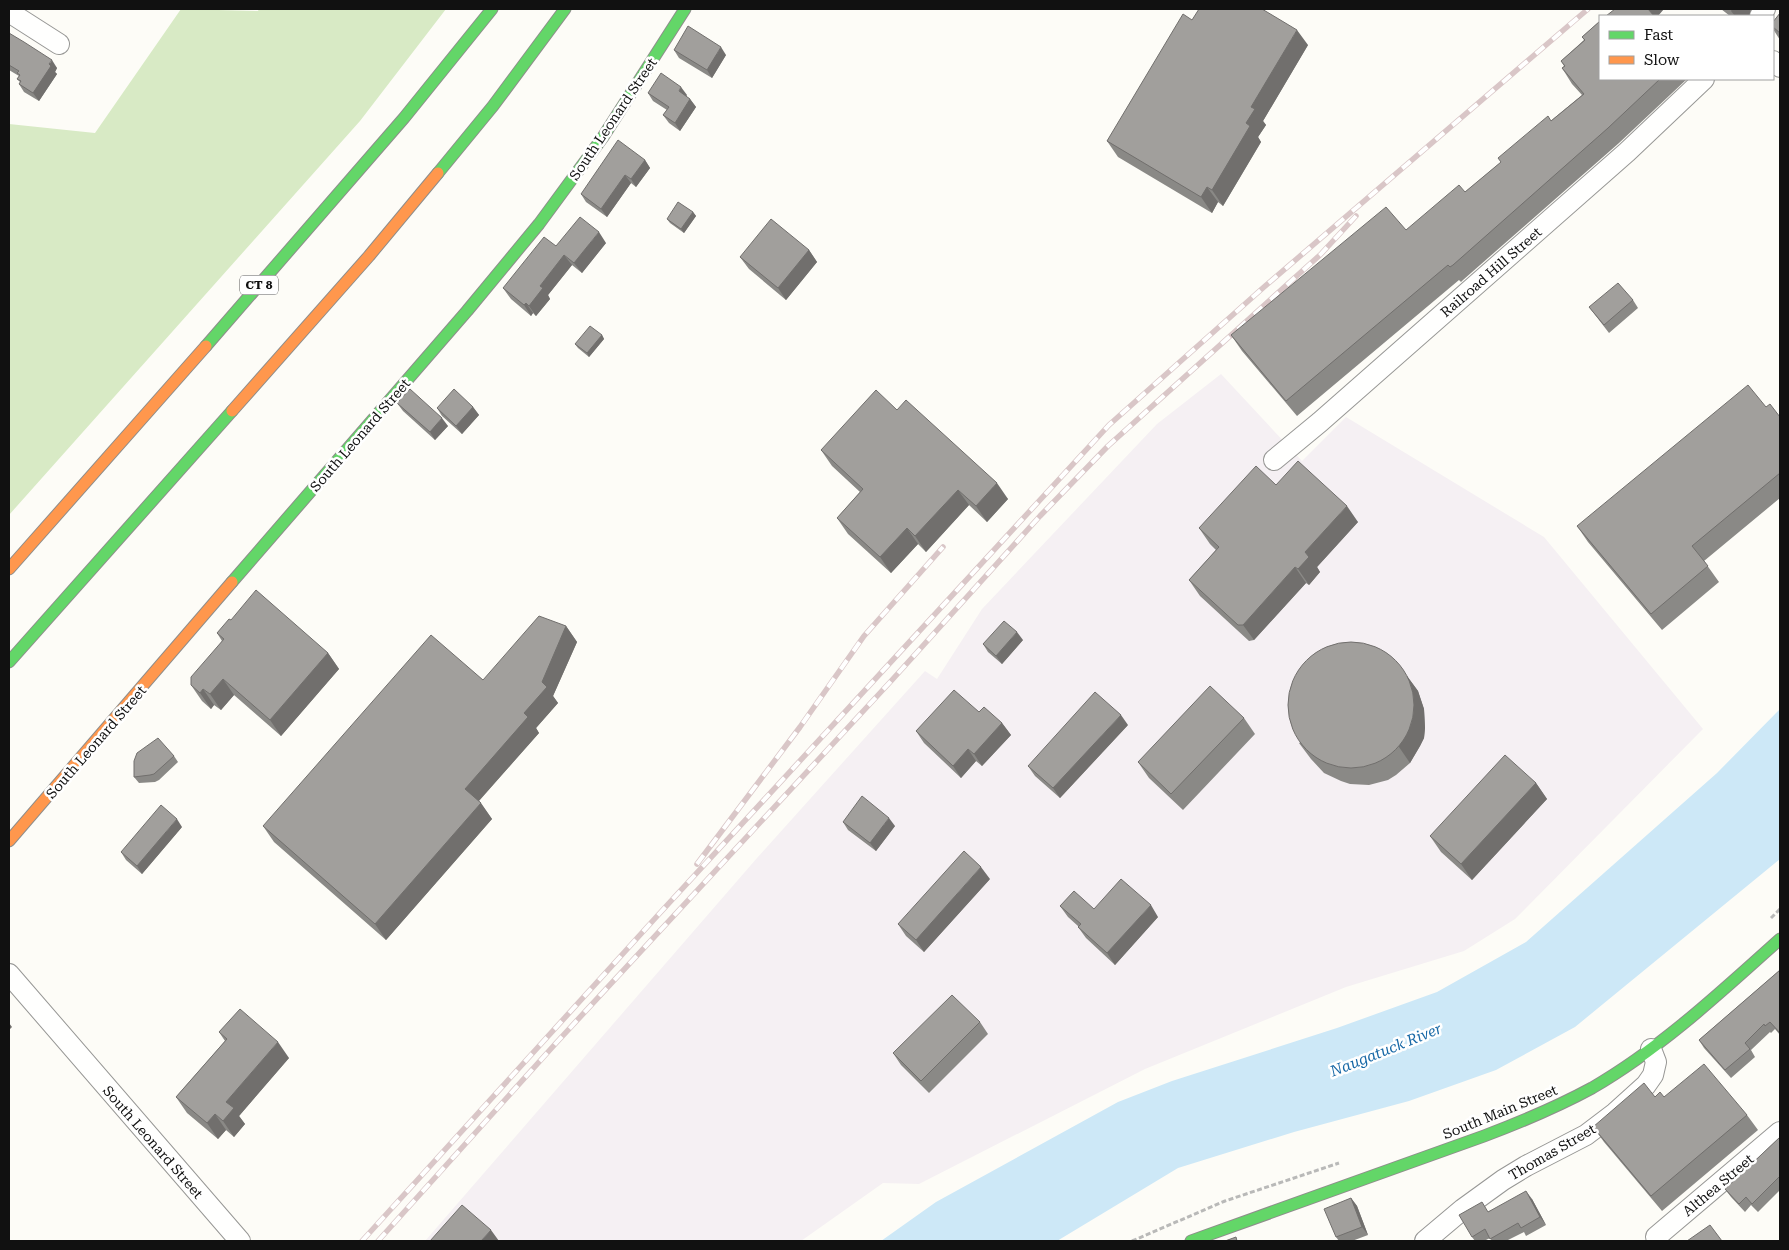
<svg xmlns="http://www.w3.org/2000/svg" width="1789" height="1250" font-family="'Roboto Serif',serif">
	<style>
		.industrial { fill: #f5f0f3 }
		.forest { fill: #d8eac5 }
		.water { fill: #cde8f7 }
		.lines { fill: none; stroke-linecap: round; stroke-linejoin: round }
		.street-casing { stroke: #979795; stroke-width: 22 }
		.fast-casing { stroke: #8e8d8b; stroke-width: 13 }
		.slow-casing { stroke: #8e8d8b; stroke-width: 13 }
		.path { stroke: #b9b9b8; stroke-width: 3; stroke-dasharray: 5 2.5; stroke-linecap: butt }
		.street { stroke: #fffffe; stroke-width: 20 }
		.fast { stroke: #63d668; stroke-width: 11 }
		.slow { stroke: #ff974d; stroke-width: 11 }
		.rail-casing { stroke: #d9c6c7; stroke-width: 5.5 }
		.rail { stroke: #fff; stroke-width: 4; stroke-dasharray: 11; stroke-linecap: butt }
		.wall { fill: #8a8986 }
		.shaded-wall { fill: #716f6d }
		.building { fill: #a19f9c; stroke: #716f6d }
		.labels { text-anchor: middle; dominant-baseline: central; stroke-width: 5; stroke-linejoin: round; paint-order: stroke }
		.shield { fill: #fff; stroke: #585858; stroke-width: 1 }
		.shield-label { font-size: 12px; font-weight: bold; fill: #111 }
		.street-label { font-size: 14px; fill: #111; stroke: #fff }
		.water-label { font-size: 15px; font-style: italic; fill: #1768a6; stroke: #fff }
	</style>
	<rect width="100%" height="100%" fill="#fdfcf7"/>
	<path class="industrial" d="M 1221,374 L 1302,461 L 1346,417 L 1544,537 L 1703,729 L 1515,919 L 1464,951 L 1346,987 L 1145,1069 L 919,1184 L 883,1183 L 801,1241 L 425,1241 L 757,858 L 925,671 L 937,679 L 982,609 L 1157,424 Z"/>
	<path class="forest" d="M 181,9 L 258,11 L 259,9 L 446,9 L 360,121 L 9,515 L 9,124 L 95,133 Z"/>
	<path class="water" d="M 1780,709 L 1780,859 L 1575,1027 L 1496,1070 L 1409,1101 L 1294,1132 L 1178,1168 L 1057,1241 L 881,1241 L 936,1202 L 1118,1102 L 1172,1081 L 1337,1028 L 1437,992 L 1526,942 L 1717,773 Z"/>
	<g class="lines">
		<g class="street-casing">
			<path id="street" d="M 9,12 L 59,44
				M 1760,16 L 1765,9
				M 1773,61 L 1780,67
				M 1274,460 L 1320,422 L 1627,152 L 1704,79
				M 9,974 L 240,1241
				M 1656,1237 L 1780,1132
				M 1425,1241 L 1463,1209 L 1503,1180 L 1526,1166 L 1586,1135 L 1615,1113 L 1646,1085 L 1653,1075 L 1656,1062 L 1651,1049"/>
		</g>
		<g class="fast-casing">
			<path id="fast" d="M 438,173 L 493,106 L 565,9
				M 206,346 L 404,118 L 492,9
				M 232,582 L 467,311 L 539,224 L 603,137 L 685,9
				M 9,662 L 232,411
				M 1191,1241 L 1484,1136 C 1521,1122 1557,1107 1592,1088 C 1661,1048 1721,992 1780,939"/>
		</g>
		<g class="slow-casing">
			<path id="slow" d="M 232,411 L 369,256 L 438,173
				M 9,569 L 206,346
				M 9,841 L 232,582"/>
		</g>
		<path class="path" d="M 1771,918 L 1780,909
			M 1132,1241 L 1225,1201 L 1339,1163"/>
		<use href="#street" class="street"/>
		<use href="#fast" class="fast"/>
		<use href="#slow" class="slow"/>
		<g class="rail-casing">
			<path id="rail" d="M 697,864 L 800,727 L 864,636 L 943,547
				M 362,1241 L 659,914 L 1109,425 L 1264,287 L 1588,9
				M 378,1241 L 557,1042 L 892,680 L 1040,516 L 1108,446 L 1320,255 L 1356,216"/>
		</g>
		<use href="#rail" class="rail"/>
	</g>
	<path class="wall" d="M 1721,9 L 1751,9 L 1749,16 L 1730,16 Z
		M 1780,13 L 1780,40 L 1773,29 L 1773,22 Z
		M 1192,20 L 1308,45 L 1263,121 L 1266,125 L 1258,137 L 1261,142 L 1223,206 L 1218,202 L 1212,213 L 1118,157 L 1107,141 Z
		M 1600,21 L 1600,79 L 1687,79 L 1619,143 L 1463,280 L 1461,282 L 1459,280 L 1297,416 L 1242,351 L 1231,335 L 1406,230 L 1465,192 L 1582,95 L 1572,84 L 1562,68 L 1564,66 L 1561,61 L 1584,40 L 1582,37 Z
		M 9,33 L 57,68 L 55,72 L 57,74 L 39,101 L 24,92 L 19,84 L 20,82 L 17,79 L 19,76 L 9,70 Z
		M 674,50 L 726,55 L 712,78 L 679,58 Z
		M 648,93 L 687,95 L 686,96 L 690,99 L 696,107 L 680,131 L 669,123 L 663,115 L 667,110 L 653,101 Z
		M 645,160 L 650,168 L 636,187 L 631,183 L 607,217 L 586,202 L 581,194 Z
		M 693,212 L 696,216 L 684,233 L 670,223 L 667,219 Z
		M 606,243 L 582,273 L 572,265 L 548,295 L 550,299 L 536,316 L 533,313 L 531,316 L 511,299 L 503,288 L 556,246 Z
		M 809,250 L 817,262 L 786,300 L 749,269 L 740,257 Z
		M 1633,300 L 1638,308 L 1609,333 L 1589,307 Z
		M 602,335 L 604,339 L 589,357 L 578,348 L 575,344 Z
		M 397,403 L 448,426 L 435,440 L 403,411 Z
		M 473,407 L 479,415 L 462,434 L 442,416 L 437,408 Z
		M 1766,407 L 1780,417 L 1780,498 L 1704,561 L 1719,582 L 1662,630 L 1588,542 L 1577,526 Z
		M 897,410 L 1008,499 L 987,522 L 969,505 L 926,552 L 918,544 L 891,573 L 848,534 L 837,518 L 860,492 L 832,466 L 821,450 Z
		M 1276,485 L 1358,522 L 1317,567 L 1320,572 L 1309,585 L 1306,583 L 1254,640 L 1249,641 L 1200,596 L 1189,580 L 1216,550 L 1210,544 L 1199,528 Z
		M 231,620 L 328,653 L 339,669 L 281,736 L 234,695 L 221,710 L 214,705 L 211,709 L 202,701 L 191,685 L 222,641 L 217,633 Z
		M 566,626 L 577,642 L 553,696 L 558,703 L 536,728 L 539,733 L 479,801 L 492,819 L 386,940 L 274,842 L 263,826 L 483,680 Z
		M 1023,640 L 1002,664 L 988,652 L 983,644 Z
		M 1407,676 L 1418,691 L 1424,709 L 1425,728 L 1424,738 L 1420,746 L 1410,763 L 1396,775 L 1388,780 L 1369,785 L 1350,784 L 1341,781 L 1324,773 L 1311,759 L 1299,743 Z
		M 979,712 L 1002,723 L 1011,735 L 982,766 L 976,761 L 961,778 L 924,743 L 916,731 Z
		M 1244,718 L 1255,734 L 1183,810 L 1149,778 L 1138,762 Z
		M 1128,725 L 1060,798 L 1035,776 L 1028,766 Z
		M 174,756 L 178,762 L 159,780 L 155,782 L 139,783 L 134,777 Z
		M 1536,783 L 1547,799 L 1472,880 L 1441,852 L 1430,836 Z
		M 843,822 L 895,826 L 876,851 L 848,830 Z
		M 182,827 L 142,874 L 126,860 L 121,852 Z
		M 990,879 L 924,952 L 906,936 L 898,924 Z
		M 1060,906 L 1094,909 L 1158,917 L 1115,965 L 1086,938 L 1078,927 L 1078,926 L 1068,917 Z
		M 1780,970 L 1780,1035 L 1775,1029 L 1771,1033 L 1770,1032 L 1751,1050 L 1755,1057 L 1731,1078 L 1704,1048 L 1699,1040 Z
		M 980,1022 L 988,1034 L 929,1093 L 901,1065 L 893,1053 Z
		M 219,1032 L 289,1058 L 239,1116 L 245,1124 L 234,1137 L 226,1130 L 218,1139 L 187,1113 L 176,1097 L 225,1041 Z
		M 1655,1097 L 1747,1115 L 1758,1130 L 1662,1211 L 1604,1142 L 1593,1127 Z
		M 1780,1137 L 1780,1190 L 1758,1212 L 1751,1205 L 1745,1212 L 1731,1197 L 1725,1189 Z
		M 1351,1198 L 1357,1206 L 1368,1235 L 1352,1241 L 1339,1241 L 1336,1237 Z
		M 1532,1199 L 1546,1225 L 1526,1236 L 1524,1232 L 1506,1241 L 1492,1241 L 1490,1238 L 1484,1241 L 1475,1241 L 1472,1237 L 1489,1211 Z"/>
	<path class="shaded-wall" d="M 1648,9 L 1664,9 L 1658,16 L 1653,16 Z
		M 1732,9 L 1751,9 L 1749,16 L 1735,16 L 1731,11 Z
		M 1297,30 L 1308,45 L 1263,121 L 1266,125 L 1258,137 L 1261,142 L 1223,206 L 1212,190 L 1246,123 L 1251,107 Z
		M 721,47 L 726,55 L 712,78 L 707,70 Z
		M 52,60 L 57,68 L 55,72 L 57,74 L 39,101 L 33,93 Z
		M 681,87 L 687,95 L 684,99 L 679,91 Z
		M 690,99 L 696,107 L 680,131 L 675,123 Z
		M 645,160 L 650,168 L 636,187 L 631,179 Z
		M 625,175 L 631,183 L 607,217 L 601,209 Z
		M 1207,187 L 1218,202 L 1212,213 L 1201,197 Z
		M 693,212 L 696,216 L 684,233 L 681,229 Z
		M 599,232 L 606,243 L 582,273 L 574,263 Z
		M 809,250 L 817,262 L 786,300 L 778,288 Z
		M 564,255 L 572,265 L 548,295 L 550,299 L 536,316 L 529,306 L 540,286 Z
		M 526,303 L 533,313 L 531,316 L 524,305 Z
		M 602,335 L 604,339 L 589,357 L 587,353 Z
		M 473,407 L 479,415 L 462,434 L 456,426 Z
		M 442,418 L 448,426 L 435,440 L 430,432 Z
		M 997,483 L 1008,499 L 987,522 L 976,506 Z
		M 958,490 L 969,505 L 926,552 L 915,536 Z
		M 1347,506 L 1358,522 L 1317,567 L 1320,572 L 1309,585 L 1298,569 L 1305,552 Z
		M 907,528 L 918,544 L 891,573 L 880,557 Z
		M 1295,567 L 1306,583 L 1254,640 L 1243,625 Z
		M 566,626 L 577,642 L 553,696 L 558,703 L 536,728 L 539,733 L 476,804 L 465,789 L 524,713 L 542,682 Z
		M 1017,632 L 1023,640 L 1002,664 L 996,656 Z
		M 328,653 L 339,669 L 281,736 L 270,720 Z
		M 1407,676 L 1418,691 L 1424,709 L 1425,728 L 1424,738 L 1420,746 L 1410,763 L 1399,747 Z
		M 223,679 L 234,695 L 221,710 L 210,694 Z
		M 203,689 L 214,705 L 211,709 L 200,693 Z
		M 1121,715 L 1128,725 L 1060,798 L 1053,788 Z
		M 1002,723 L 1011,735 L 982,766 L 974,754 Z
		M 968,749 L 976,761 L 961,778 L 953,766 Z
		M 1536,783 L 1547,799 L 1472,880 L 1461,864 Z
		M 481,803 L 492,819 L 386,940 L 375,924 Z
		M 889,818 L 895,826 L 876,851 L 870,843 Z
		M 177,819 L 182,827 L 142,874 L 137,866 Z
		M 981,867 L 990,879 L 924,952 L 916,940 Z
		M 1151,905 L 1158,917 L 1115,965 L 1107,953 Z
		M 9,1023 L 12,1027 L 9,1030 Z
		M 278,1042 L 289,1058 L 239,1116 L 245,1124 L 234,1137 L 223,1121 L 226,1102 Z
		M 215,1114 L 226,1130 L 218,1139 L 207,1123 Z
		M 1526,1191 L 1532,1199 L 1546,1225 L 1540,1217 Z
		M 1351,1198 L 1357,1206 L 1368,1235 L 1362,1227 Z
		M 491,1230 L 499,1241 L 481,1241 Z"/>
	<path class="building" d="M 1199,9 L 1262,9 L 1297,30 L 1251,107 L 1255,109 L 1246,123 L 1250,126 L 1212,190 L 1207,187 L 1201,197 L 1107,141 L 1183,14 L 1192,20 Z
		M 1615,9 L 1648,9 L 1654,16 L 1606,16 Z
		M 1780,13 L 1780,33 L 1773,27 L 1773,22 Z
		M 1600,21 L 1600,79 L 1660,79 L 1608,128 L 1453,265 L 1450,267 L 1448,265 L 1286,401 L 1231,335 L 1386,207 L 1406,230 L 1459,185 L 1465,192 L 1501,162 L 1498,158 L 1548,116 L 1551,121 L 1584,94 L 1562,68 L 1565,66 L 1561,61 L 1585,40 L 1582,37 Z
		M 688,26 L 721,47 L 707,70 L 674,50 Z
		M 9,33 L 24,42 L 52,60 L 49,64 L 51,66 L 33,93 L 19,84 L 21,81 L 17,79 L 20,75 L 17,73 L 19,71 L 9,65 Z
		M 661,73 L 681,87 L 679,91 L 690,99 L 675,123 L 663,115 L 669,107 L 648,93 Z
		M 618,140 L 645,160 L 631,179 L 625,175 L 601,209 L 581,194 Z
		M 678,202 L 693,212 L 681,229 L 667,219 Z
		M 580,217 L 599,232 L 574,263 L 564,255 L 540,286 L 543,288 L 529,306 L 526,303 L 524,305 L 503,288 L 544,237 L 556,246 Z
		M 771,219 L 809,250 L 778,288 L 740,257 Z
		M 1618,283 L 1633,300 L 1604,325 L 1589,307 Z
		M 590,326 L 602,335 L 587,353 L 575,344 Z
		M 1748,385 L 1766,407 L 1770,404 L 1780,417 L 1780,473 L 1692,546 L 1708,566 L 1651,614 L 1577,526 Z
		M 410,389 L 442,418 L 430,432 L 397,403 Z
		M 454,389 L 473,407 L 456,426 L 437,408 Z
		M 876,390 L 897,410 L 906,400 L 997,483 L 976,506 L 958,490 L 915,536 L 907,528 L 880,557 L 837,518 L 863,489 L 821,450 Z
		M 1298,461 L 1347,506 L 1305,552 L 1309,557 L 1298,569 L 1295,567 L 1243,625 L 1238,625 L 1189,580 L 1219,547 L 1199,528 L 1256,466 L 1276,485 Z
		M 256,590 L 328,653 L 270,720 L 223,679 L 210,694 L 203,689 L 200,693 L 191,685 L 191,677 L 224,639 L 217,633 L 229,619 L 231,620 Z
		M 539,616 L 566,626 L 542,682 L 547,687 L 524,713 L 528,717 L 465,789 L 481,803 L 375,924 L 263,826 L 431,635 L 483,680 Z
		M 1004,621 L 1017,632 L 996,656 L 983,644 Z
		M1288 705a63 63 0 1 1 126 0a63 63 0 1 1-126 0Z
		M 1210,686 L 1244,718 L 1171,794 L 1138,762 Z
		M 954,690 L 979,712 L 984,707 L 1002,723 L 974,754 L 968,749 L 953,766 L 916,731 Z
		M 1095,692 L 1121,715 L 1053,788 L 1028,766 Z
		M 158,738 L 174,756 L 154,774 L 150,775 L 134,777 L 134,761 L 137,753 Z
		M 1505,755 L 1536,783 L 1461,864 L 1430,836 Z
		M 862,796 L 889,818 L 870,843 L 843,822 Z
		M 161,805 L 177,819 L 137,866 L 121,852 Z
		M 964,851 L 981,867 L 916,940 L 898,924 Z
		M 1121,879 L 1151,905 L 1107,953 L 1078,927 L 1081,924 L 1060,906 L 1074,891 L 1094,909 Z
		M 1780,970 L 1780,1033 L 1770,1022 L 1765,1026 L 1764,1024 L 1745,1043 L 1750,1049 L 1725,1070 L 1699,1040 Z
		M 952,995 L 980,1022 L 921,1081 L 893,1053 Z
		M 240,1009 L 278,1042 L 226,1102 L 234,1108 L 223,1121 L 215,1114 L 207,1123 L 176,1097 L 227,1039 L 219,1032 Z
		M 1704,1064 L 1747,1115 L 1651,1196 L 1593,1127 L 1644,1083 L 1655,1097 L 1660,1092 L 1664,1097 Z
		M 1780,1137 L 1780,1176 L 1752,1204 L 1746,1197 L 1739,1204 L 1725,1189 Z
		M 1526,1191 L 1540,1217 L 1521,1228 L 1518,1223 L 1490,1239 L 1485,1229 L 1472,1237 L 1459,1215 L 1482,1202 L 1488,1212 Z
		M 1351,1198 L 1362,1227 L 1336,1237 L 1324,1209 Z
		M 462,1205 L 491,1230 L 481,1241 L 430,1241 Z
		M 1710,1225 L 1722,1241 L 1687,1241 Z
		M 1236,1237 L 1237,1241 L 1225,1241 Z"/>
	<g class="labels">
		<rect class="shield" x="240" y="275.5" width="38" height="19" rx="4"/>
		<g class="shield-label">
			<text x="259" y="285">CT 8</text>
		</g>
		<g class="street-label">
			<text transform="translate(613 119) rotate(-56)">South Leonard Street</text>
			<text transform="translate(1491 272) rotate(-41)">Railroad Hill Street</text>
			<text transform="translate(360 435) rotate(-49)">South Leonard Street</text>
			<text transform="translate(96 742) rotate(-49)">South Leonard Street</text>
			<text transform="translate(1500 1112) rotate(-22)">South Main Street</text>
			<text transform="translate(153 1142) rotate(49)">South Leonard Street</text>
			<text transform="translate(1552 1152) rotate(-30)">Thomas Street</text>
			<text transform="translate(1718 1185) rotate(-40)">Althea Street</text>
		</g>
		<g class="water-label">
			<text transform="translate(1386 1050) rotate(-22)">Naugatuck River</text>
		</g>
	</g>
	<rect width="1789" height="1250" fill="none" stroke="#111111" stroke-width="20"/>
	<rect x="1599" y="15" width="175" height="65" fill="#ffffff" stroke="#a0a0a0"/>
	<rect x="1609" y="31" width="25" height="8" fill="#63d668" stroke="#a0a0a0"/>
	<text x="1644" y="40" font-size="15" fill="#111111">Fast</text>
	<rect x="1609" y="56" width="25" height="8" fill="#ff974d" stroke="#a0a0a0"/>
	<text x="1644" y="65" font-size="15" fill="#111111">Slow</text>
</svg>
